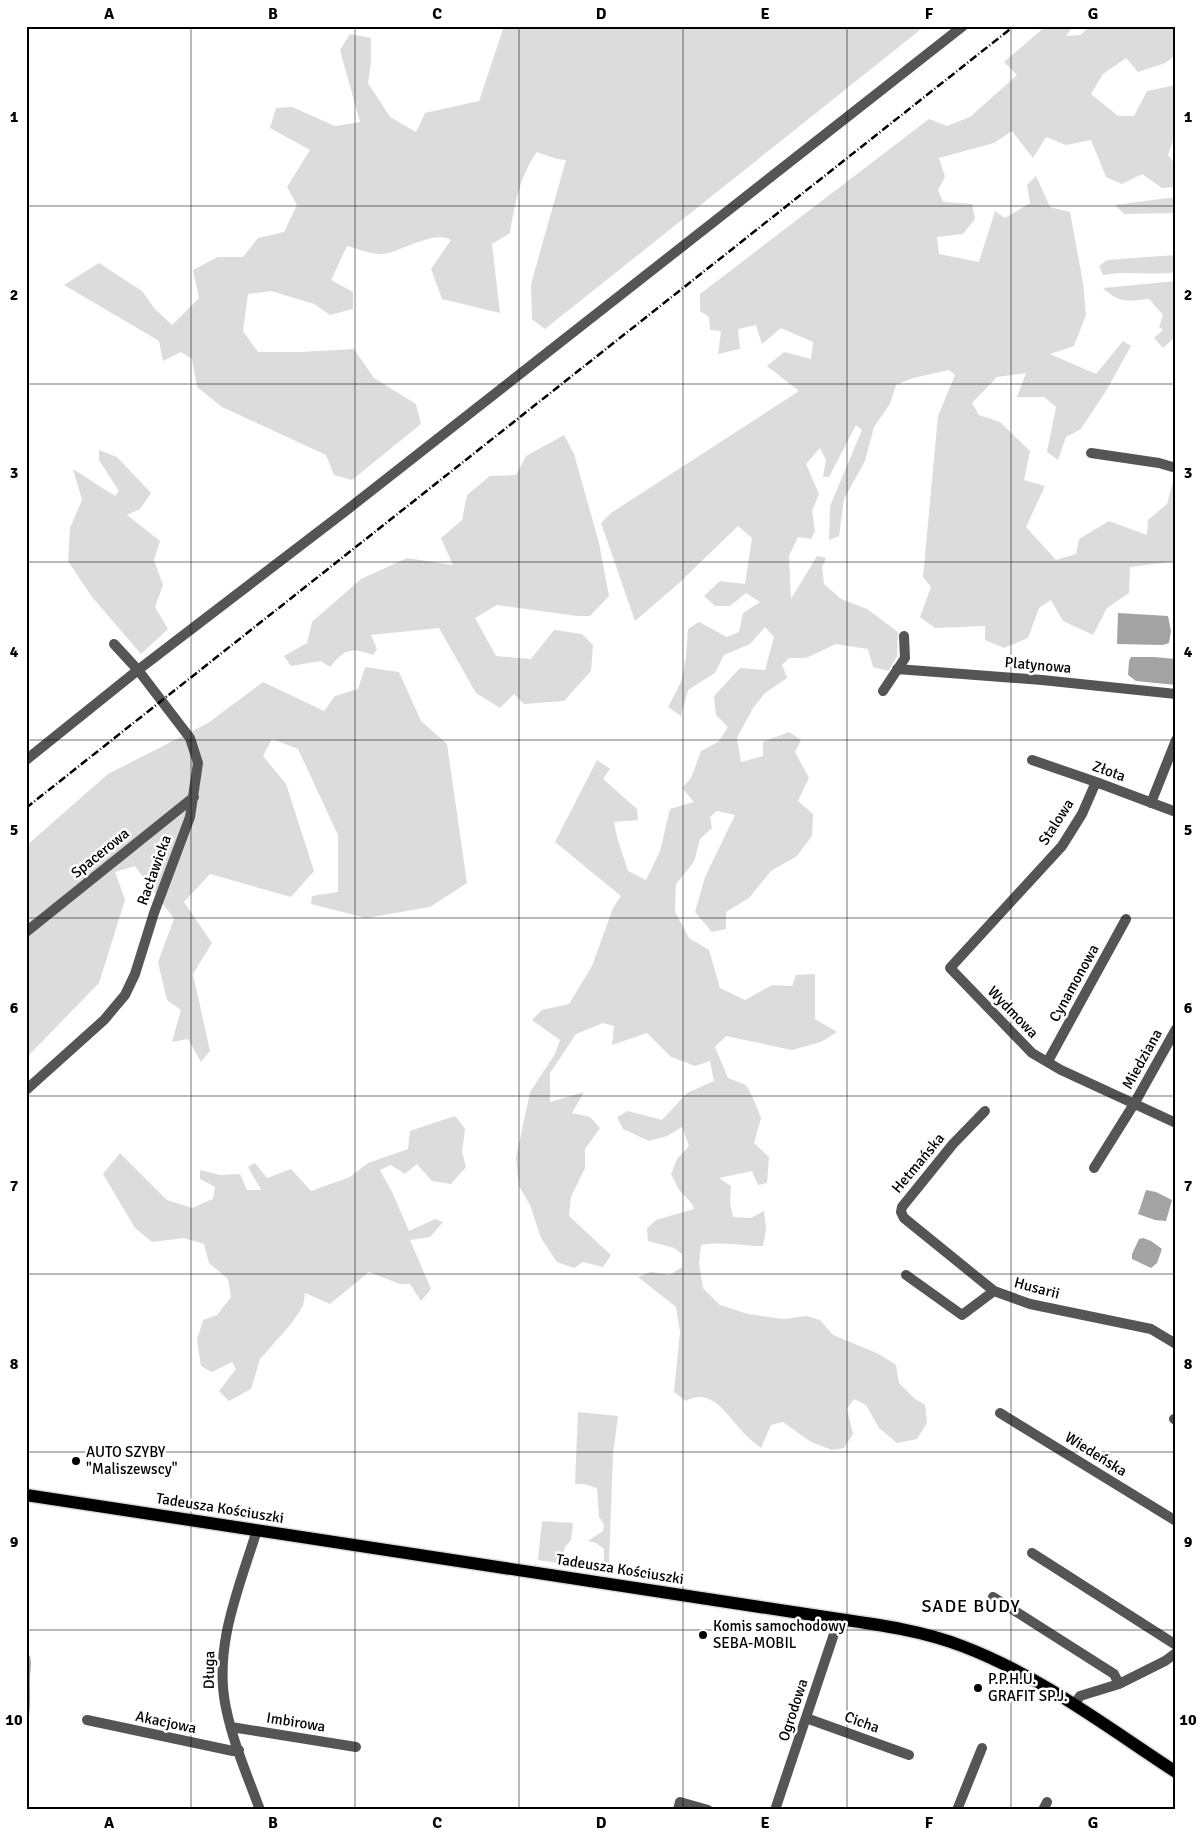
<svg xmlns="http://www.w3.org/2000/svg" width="1202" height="1836" font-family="Signika,sans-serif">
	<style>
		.green { fill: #dcdcdc }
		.water { fill: #a3a3a3 }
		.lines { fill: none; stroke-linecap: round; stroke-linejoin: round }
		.major-casing { stroke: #dbdbdb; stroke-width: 15 }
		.minor { stroke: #555; stroke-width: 10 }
		.major { stroke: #000; stroke-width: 12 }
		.rail { stroke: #000; stroke-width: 2.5; stroke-dasharray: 8 2.5 1 2.5; stroke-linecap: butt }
		.grid { fill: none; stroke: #000; stroke-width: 1; stroke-opacity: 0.55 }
		.poi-dot { fill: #000; stroke: #fff; stroke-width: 2 }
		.labels { text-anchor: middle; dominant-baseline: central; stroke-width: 5; stroke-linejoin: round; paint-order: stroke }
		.street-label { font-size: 15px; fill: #000; stroke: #fff }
		.poi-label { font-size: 15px; fill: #000; stroke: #fff; text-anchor: start }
		.quarter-label { font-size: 18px; letter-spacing: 1px; fill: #000; stroke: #fff }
		.neatline { fill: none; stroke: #000; stroke-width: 2 }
		.grid-label { font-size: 16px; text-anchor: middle; font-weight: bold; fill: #000 }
	</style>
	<rect width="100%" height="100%" fill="#fff"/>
	<path class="green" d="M 504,26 L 925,26 L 545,329 L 532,319 L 531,284 L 566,160 L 557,159 L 537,152 C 519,177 515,204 510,233 L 492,244 L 500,313 L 442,299 L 431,269 L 451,240 C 434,230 402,251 384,254 C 376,256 356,248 347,246 L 331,280 L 353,292 L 353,309 L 330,315 L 314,304 L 271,291 L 248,294 L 243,331 L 258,352 L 301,352 L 354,349 L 374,378 L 416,404 L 421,424 L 352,480 L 334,475 L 326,455 L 222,407 L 197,387 L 192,359 L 181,352 L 163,361 L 159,341 L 64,285 L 99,263 L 142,291 L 155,309 L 172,325 L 199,298 L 193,270 L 218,257 L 243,257 L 258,238 L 284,232 L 297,205 L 287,187 L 310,150 L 270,128 L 276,108 L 292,107 L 335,126 L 360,122 L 340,50 L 350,34 L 371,38 L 371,62 L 368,83 L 390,117 L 416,132 L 425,113 L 479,101 Z
		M 1046,26 L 1073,26 L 1066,36 L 1080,35 L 1091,26 L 1169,26 L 1176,30 L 1176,55 L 1165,63 L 1138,72 L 1126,58 L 1103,74 L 1091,94 L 1118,116 L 1134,116 L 1147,91 L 1176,85 L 1176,141 L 1173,141 L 1168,155 L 1176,165 L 1176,187 L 1162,188 L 1142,174 L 1122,184 L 1106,177 L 1091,140 L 1066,145 L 1046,137 L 1033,158 L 1012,131 L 994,143 L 939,158 L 945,177 L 938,190 L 943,202 L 972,204 L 975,219 L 963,234 L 937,237 L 939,254 L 979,262 L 995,211 L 1005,218 L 1030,203 L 1027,185 L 1036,176 L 1050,207 L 1070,212 L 1083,283 L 1086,315 L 1074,346 L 1050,354 L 1096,374 L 1123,341 L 1131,346 L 1106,391 L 1081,429 L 1066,437 L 1058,460 L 1047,452 L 1056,407 L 1044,397 L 1017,397 L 1026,373 L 997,377 L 972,403 L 979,415 L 1000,422 L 1030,451 L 1024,480 L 1045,486 L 1026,527 L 1056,560 L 1076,554 L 1079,539 L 1109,521 L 1147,535 L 1148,520 L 1167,504 L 1172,484 L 1176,481 L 1176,561 L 1130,567 L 1129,593 L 1107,608 L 1093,635 L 1063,621 L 1051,600 L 1039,608 L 1028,638 L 1004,648 L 985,640 L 985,626 L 935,628 L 920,617 L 931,587 L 923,577 L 938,416 L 955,375 L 949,370 L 913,378 L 896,385 L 890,404 L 874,427 L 865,461 L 844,499 L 839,536 L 829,540 L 830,506 L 862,430 L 856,425 L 829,477 L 823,477 L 826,460 L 820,448 L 806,464 L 819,494 L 812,511 L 815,531 L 811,539 L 798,537 L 789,556 L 791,599 L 817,556 L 826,558 L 822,567 L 824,584 L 841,599 L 867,609 L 898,632 L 897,657 L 888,671 L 873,667 L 868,649 L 836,644 L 806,658 L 789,658 L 782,665 L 787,678 L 765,693 L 753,708 L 737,738 L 741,762 L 763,756 L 763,742 L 789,732 L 801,740 L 795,752 L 809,778 L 798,801 L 813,814 L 812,836 L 797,856 L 771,871 L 749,898 L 726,912 L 726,929 L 712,932 L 695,912 L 705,877 L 735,815 L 717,811 L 710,817 L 712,828 L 700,839 L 694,862 L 676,884 L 675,912 L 689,938 L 709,950 L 720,988 L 745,1000 L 772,985 L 792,986 L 796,975 L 815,974 L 815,1019 L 837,1032 L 821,1042 L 792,1050 L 726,1036 L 715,1047 L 728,1078 L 746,1085 L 754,1100 L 761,1118 L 754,1143 L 769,1157 L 767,1183 L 758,1185 L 752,1171 L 719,1178 L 731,1186 L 730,1204 L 733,1217 L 751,1218 L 764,1211 L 766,1229 L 763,1246 C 741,1246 723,1241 701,1245 L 699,1263 L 703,1288 L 720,1305 L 748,1314 L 783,1319 L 807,1316 L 820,1320 L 833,1335 L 879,1354 L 896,1365 L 899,1383 L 914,1398 L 925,1405 L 927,1423 L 917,1439 L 897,1443 L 879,1428 L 866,1405 L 854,1399 L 847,1409 L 853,1434 L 844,1448 L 832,1450 L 811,1442 L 783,1422 L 771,1425 L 761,1448 C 755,1443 748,1438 743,1432 C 728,1416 711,1386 686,1401 L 674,1392 L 680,1332 L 676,1307 L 638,1277 L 651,1272 L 670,1275 L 682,1267 L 682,1254 L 674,1248 L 648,1241 L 647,1228 L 656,1220 L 694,1209 L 692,1204 L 679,1190 L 671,1174 L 677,1159 L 689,1146 L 682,1127 L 667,1136 L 649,1141 L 623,1129 L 617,1117 L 628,1111 L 662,1120 L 687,1093 L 714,1081 L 710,1061 L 695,1066 L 671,1057 L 647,1033 L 612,1045 L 614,1026 L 603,1023 L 576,1034 L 550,1073 L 550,1102 L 584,1092 L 572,1113 L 590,1117 L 600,1128 L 585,1149 L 585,1168 L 571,1197 L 569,1216 L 611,1255 L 603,1267 L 583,1262 L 574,1268 L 557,1262 L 541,1238 L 530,1205 L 519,1186 L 516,1158 L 530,1092 L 555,1054 L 560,1040 L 532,1020 L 542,1010 L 569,1004 L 592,966 L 613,908 L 621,896 L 555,842 L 597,760 L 610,769 L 603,779 L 637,809 L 638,820 L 614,822 L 617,837 L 628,871 L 646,880 L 660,851 L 670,809 L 694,802 L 682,788 L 691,778 L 701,751 L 718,742 L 728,727 L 716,715 L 714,696 L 740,668 L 765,670 L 774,637 L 765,627 L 750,644 L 724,655 L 715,673 L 688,690 L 681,716 L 668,707 L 681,682 L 686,658 L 688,629 L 699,622 L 727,637 L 739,632 L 743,613 L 760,602 L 746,593 L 730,606 L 715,606 L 704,596 L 720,581 L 745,584 L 752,538 L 738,526 L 678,584 L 635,621 L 601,523 L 611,513 L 799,391 L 767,366 L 784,352 L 811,359 L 813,342 L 781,328 L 762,344 L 756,325 L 738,329 L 740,349 L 718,354 L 721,331 L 710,330 L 709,317 L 700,311 L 700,294 L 929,119 L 947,126 L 970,117 L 1017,75 L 1004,62 Z
		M 1176,197 L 1176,213 L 1124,214 L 1115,205 Z
		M 1176,255 L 1176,272 C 1151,276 1128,270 1103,275 L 1099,266 L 1107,260 Z
		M 1176,281 L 1176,336 L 1163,348 L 1154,338 L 1163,330 L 1159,327 L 1163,315 L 1149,299 C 1127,301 1120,304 1103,288 Z
		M 564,435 L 574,454 L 599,543 L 609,596 L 590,616 L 577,616 L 497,605 L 475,618 L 496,656 L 531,659 L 554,630 L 582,634 L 593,645 L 591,671 L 564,701 L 524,704 L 514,694 L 500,708 L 476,693 L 439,628 L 371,635 L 377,649 L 373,655 C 350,647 345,649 330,667 L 321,661 L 291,666 L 284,656 L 307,643 L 312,622 L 361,579 L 407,558 L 453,565 L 441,538 L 462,520 L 467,495 L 490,476 L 516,475 L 526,456 Z
		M 99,450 L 117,457 L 151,493 L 140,509 L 127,515 L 160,541 L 154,560 L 163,585 L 155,607 L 168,629 L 141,654 L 92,597 L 68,561 L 70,528 L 82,500 L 73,469 L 115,496 L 119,491 L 99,460 Z
		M 365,667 L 399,672 L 421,721 L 447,744 L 467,883 L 430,907 L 366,918 L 311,904 L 312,896 L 338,892 L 338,835 L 298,749 L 272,739 L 263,756 L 286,784 L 314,871 L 291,897 L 210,874 L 184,902 L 212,943 L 193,974 L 210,1051 L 201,1062 L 188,1039 L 172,1042 L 181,1010 L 167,1000 L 158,962 L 174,919 L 135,866 L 115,872 L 125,900 L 99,983 L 28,1056 L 26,1054 L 26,846 L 108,774 L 208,723 L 263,682 L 324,711 L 335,696 L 358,689 Z
		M 455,1116 L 465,1129 L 462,1152 L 466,1167 L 451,1184 L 432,1181 L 417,1164 L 405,1174 L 391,1165 L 380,1170 L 393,1194 L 409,1231 L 435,1219 L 443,1222 L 430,1237 L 410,1240 L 431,1289 L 421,1301 L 410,1284 L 400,1284 L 369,1272 L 330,1304 L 305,1293 L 303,1306 L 291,1324 L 260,1359 L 251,1389 L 229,1401 L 219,1391 L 236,1369 L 232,1362 L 212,1372 L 201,1366 L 197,1340 L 203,1320 L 217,1315 L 231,1297 L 228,1279 L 209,1263 L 204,1244 L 184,1238 L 152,1242 L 135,1228 L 103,1174 L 120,1153 L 167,1200 L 192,1208 L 213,1199 L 215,1187 L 200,1179 L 200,1170 L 220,1175 L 240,1174 L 247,1190 L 261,1190 L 248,1167 L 255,1163 L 267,1178 L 291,1169 L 311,1191 L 350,1177 L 368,1163 L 408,1149 L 410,1131 Z
		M 578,1412 L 618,1416 L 613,1454 L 609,1565 L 607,1570 L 538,1560 L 542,1521 L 573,1523 L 571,1540 L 565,1547 L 563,1554 L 571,1560 L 607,1567 L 604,1562 L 604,1549 L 596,1543 L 588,1541 L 603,1531 L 604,1525 L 599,1517 L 597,1488 L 584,1484 L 575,1484 Z"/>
	<path class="water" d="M 1118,613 L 1168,616 L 1171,631 L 1169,643 L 1163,645 L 1117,644 Z
		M 1131,657 L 1154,657 L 1176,659 L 1176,685 L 1136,681 L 1128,675 L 1129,661 Z
		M 1146,1190 L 1156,1192 L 1172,1200 L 1166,1221 L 1155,1220 L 1138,1214 Z
		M 1143,1238 L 1151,1241 L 1162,1249 L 1157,1263 L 1151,1268 L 1132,1259 L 1132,1254 L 1139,1239 Z
		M 26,1653 L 30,1656 C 32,1664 30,1671 30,1679 C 30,1694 31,1708 28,1723 L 26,1724 Z"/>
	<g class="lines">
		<g class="major-casing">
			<path id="major" d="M 26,1495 L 839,1619 C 881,1625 923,1631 962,1646 C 1039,1675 1107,1727 1176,1772"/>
		</g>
		<path class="minor" d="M 1091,453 L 1159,463 L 1176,468
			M 897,669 L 1042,680 L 1176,694
			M 883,691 L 905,658 L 904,636
			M 26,760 L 138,670 L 343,513 L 963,26
			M 1032,760 L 1096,782 L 1176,812
			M 1096,782 L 1082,814 L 1062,846 L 950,968 L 1032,1053 L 1061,1070 L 1176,1123
			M 1151,803 L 1176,740
			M 26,932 L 194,797
			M 1048,1061 L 1126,919
			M 26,1090 L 104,1020 L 125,995 L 135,974 L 154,913 L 190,817 L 198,763 L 190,738 L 138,670 L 114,644
			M 985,1111 L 953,1144 L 902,1207 L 901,1212 L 904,1218 L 994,1291 L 1030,1304 L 1151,1329 L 1176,1344
			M 1094,1168 L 1134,1104 L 1176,1029
			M 906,1275 L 962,1315 L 994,1291
			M 1000,1413 L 1176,1521
			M 1174,1419 L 1176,1420
			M 257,1530 C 239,1588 213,1647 226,1708 C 233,1743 248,1777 260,1810
			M 1032,1553 L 1176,1645
			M 993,1597 L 1114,1674 L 1119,1684
			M 1074,1705 L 1080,1696 L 1119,1684 L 1165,1661 L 1176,1653
			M 806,1718 L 909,1755
			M 87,1720 L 233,1751 L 239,1750
			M 231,1727 L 356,1747
			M 678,1810 L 680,1802 L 708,1810
			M 775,1810 L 839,1619
			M 957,1810 L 982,1748
			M 1043,1810 L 1047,1802"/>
		<use href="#major" class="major"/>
		<path class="rail" d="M 26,808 L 1014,26"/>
	</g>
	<path class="grid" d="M 191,26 L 191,1810M 355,26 L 355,1810M 519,26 L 519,1810M 683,26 L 683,1810M 847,26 L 847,1810M 1011,26 L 1011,1810M 26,206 L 1176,206M 26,384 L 1176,384M 26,562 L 1176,562M 26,740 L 1176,740M 26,918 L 1176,918M 26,1096 L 1176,1096M 26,1274 L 1176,1274M 26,1452 L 1176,1452M 26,1630 L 1176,1630"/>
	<g class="poi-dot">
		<circle cx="76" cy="1461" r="5"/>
		<circle cx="703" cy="1635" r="5"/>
		<circle cx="978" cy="1688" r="5"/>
	</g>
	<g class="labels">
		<g class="street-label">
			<text transform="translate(1038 665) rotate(5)">Platynowa</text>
			<text transform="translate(1109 771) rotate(20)">Złota</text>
			<text transform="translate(1056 822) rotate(-57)">Stalowa</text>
			<text transform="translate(100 853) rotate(-39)">Spacerowa</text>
			<text transform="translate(154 870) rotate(-70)">Racławicka</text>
			<text transform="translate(1074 983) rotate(-61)">Cynamonowa</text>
			<text transform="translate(1013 1012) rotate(46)">Wydmowa</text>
			<text transform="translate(1142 1059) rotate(-61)">Miedziana</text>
			<text transform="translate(918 1163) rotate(-50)">Hetmańska</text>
			<text transform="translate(1037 1288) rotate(15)">Husarii</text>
			<text transform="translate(1096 1454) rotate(32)">Wiedeńska</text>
			<text transform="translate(220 1508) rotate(9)">Tadeusza Kościuszki</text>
			<text transform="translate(620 1569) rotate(9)">Tadeusza Kościuszki</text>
			<text transform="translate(209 1670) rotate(-89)">Długa</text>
			<text transform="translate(793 1710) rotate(-72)">Ogrodowa</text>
			<text transform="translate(166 1722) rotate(12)">Akacjowa</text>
			<text transform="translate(296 1722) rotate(9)">Imbirowa</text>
			<text transform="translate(862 1722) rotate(20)">Cicha</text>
		</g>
		<g class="poi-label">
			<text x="86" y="1452">AUTO SZYBY<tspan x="86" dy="17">"Maliszewscy"</tspan></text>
			<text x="713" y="1626">Komis samochodowy<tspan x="713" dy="17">SEBA-MOBIL</tspan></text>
			<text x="988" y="1679">P.P.H.U.<tspan x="988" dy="17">GRAFIT SP.J.</tspan></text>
		</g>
		<g class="quarter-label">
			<text x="971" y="1606">SADE BUDY</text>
		</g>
	</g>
	<rect width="1202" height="1836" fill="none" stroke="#ffffff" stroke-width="55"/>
	<rect x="28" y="28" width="1146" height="1780" class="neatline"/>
	<g class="grid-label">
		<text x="109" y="19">A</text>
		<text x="273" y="19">B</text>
		<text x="437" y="19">C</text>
		<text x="601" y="19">D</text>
		<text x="765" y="19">E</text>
		<text x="929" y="19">F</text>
		<text x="1093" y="19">G</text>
		<text x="14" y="122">1</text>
		<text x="1188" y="122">1</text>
		<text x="14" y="300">2</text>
		<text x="1188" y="300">2</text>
		<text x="14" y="478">3</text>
		<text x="1188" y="478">3</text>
		<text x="14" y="657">4</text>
		<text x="1188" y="657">4</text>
		<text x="14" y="835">5</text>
		<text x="1188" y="835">5</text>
		<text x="14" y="1013">6</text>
		<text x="1188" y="1013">6</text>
		<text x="14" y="1191">7</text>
		<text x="1188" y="1191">7</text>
		<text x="14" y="1369">8</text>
		<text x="1188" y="1369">8</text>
		<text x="14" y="1547">9</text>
		<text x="1188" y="1547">9</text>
		<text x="14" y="1725">10</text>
		<text x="1188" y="1725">10</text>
		<text x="109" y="1828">A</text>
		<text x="273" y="1828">B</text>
		<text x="437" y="1828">C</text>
		<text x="601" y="1828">D</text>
		<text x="765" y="1828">E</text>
		<text x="929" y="1828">F</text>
		<text x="1093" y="1828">G</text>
	</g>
</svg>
